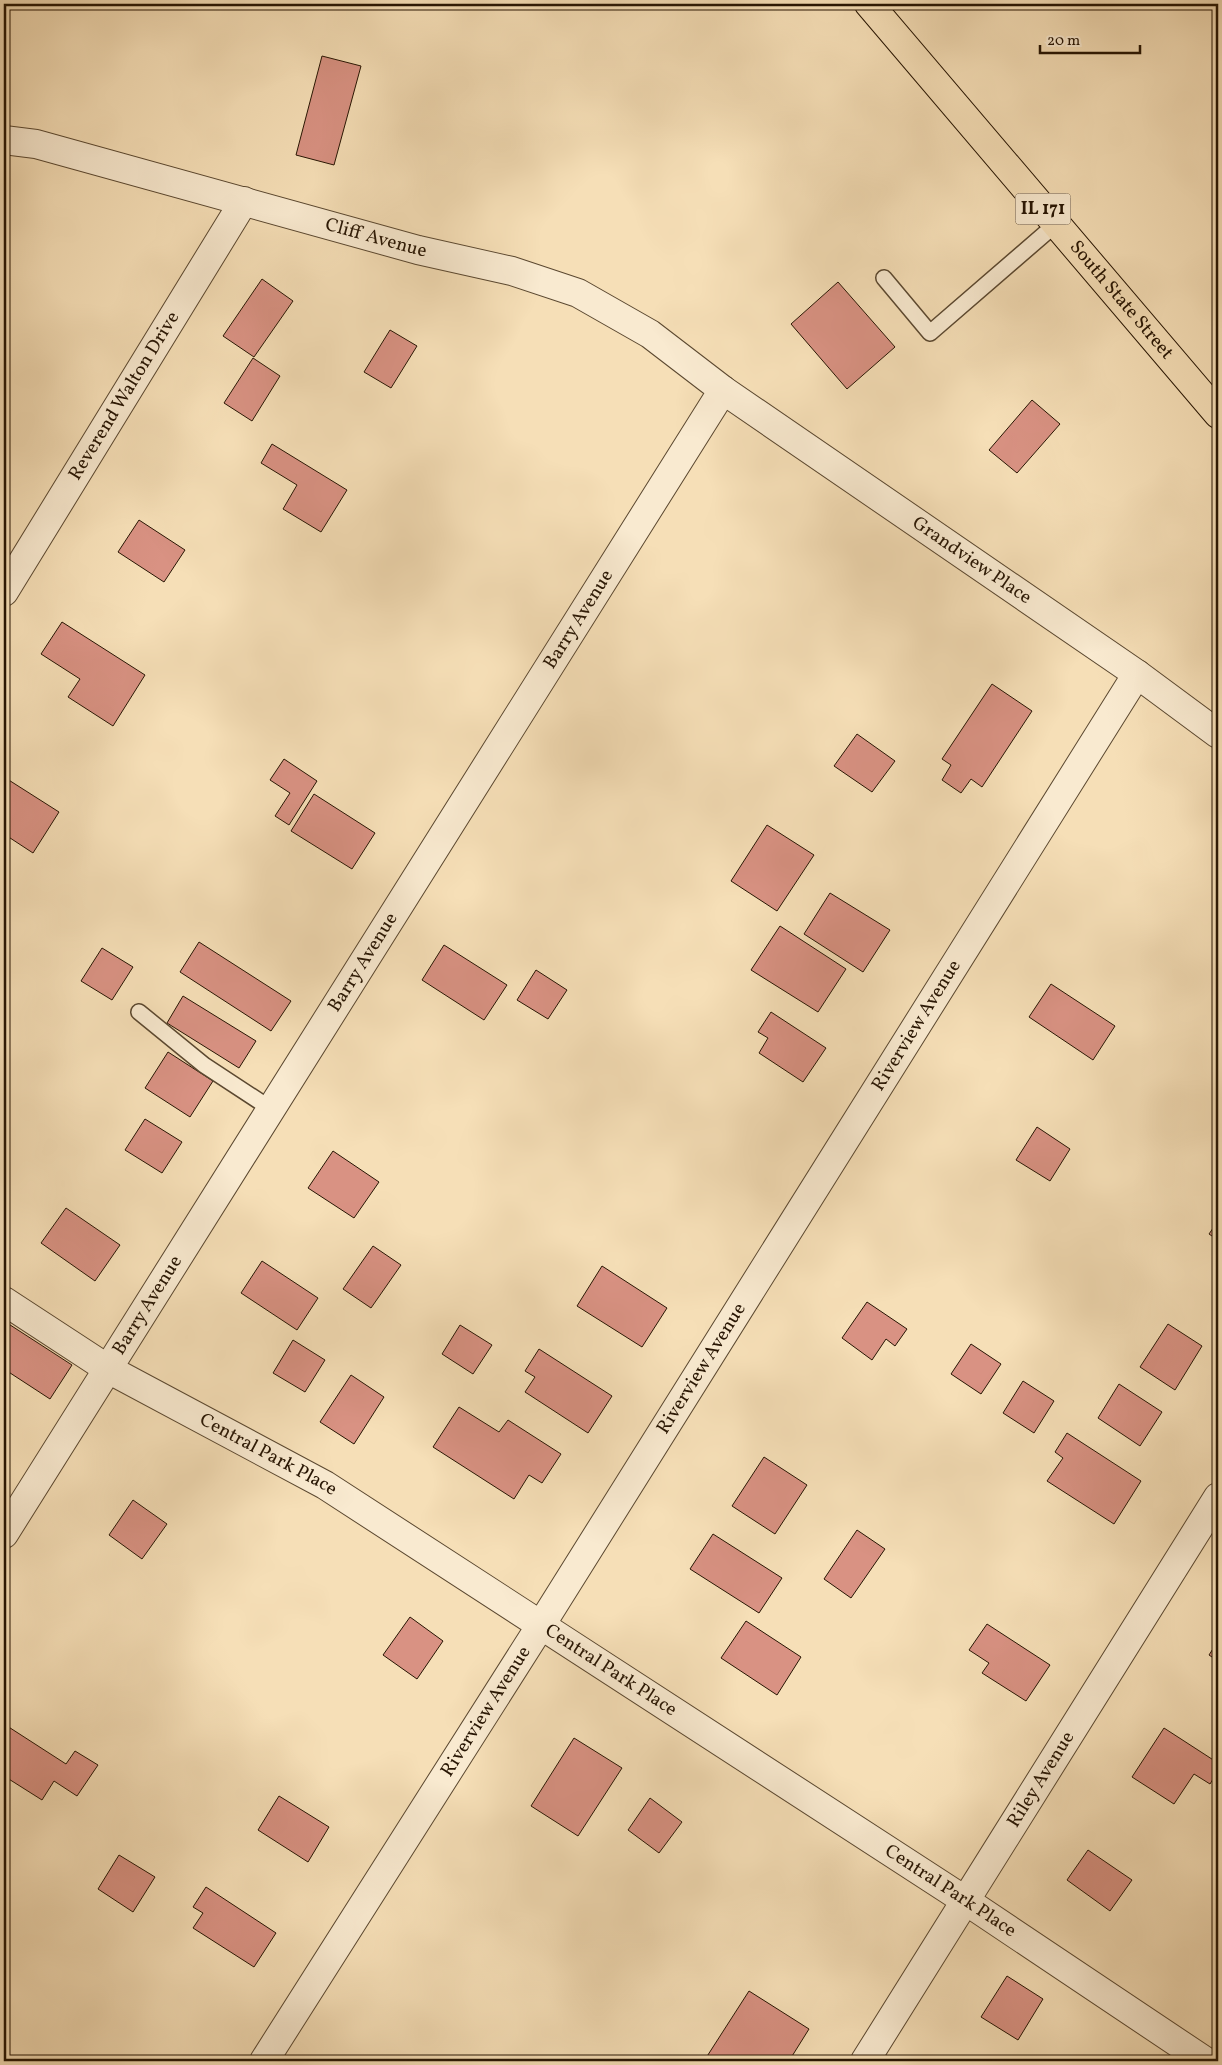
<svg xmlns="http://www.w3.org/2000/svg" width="1222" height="2065" font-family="Vollkorn,serif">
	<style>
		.building { fill: #d99283; stroke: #271503 }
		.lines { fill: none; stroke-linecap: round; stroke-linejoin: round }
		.service-casing { stroke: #5b4830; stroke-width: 18 }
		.minor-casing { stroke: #5b4830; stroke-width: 30 }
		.primary-casing { stroke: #271503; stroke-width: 30 }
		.service { stroke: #f9ead0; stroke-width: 15 }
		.minor { stroke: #f9ead0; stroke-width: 28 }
		.primary { stroke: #f6dfb7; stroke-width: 28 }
		.labels { text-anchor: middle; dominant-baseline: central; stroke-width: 4.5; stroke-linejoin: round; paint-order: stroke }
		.shield { fill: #f9ead0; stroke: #665540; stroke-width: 1 }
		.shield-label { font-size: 18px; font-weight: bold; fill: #271503 }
		.street-label { font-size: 19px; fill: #271503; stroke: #f9ead0 }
	</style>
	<rect width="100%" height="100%" fill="#f6dfb7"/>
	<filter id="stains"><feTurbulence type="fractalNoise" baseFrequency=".004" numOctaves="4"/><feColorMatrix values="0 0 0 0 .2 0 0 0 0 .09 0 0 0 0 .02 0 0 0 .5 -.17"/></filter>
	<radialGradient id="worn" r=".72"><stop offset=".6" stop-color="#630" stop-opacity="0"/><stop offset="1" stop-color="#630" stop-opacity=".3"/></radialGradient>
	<path class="building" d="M 322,56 L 361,66 L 334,165 L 296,155 Z
		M 262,279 L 293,301 L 254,357 L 223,336 Z
		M 838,282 L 895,347 L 847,389 L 791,324 Z
		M 390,330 L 417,346 L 391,388 L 364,372 Z
		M 253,358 L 280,376 L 252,421 L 224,403 Z
		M 1032,400 L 1060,424 L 1017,473 L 989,450 Z
		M 272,444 L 347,490 L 321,532 L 283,509 L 297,485 L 261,463 Z
		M 139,520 L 185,550 L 164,582 L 118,552 Z
		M 62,622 L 145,675 L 113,726 L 68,697 L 80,679 L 41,654 Z
		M 992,684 L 1032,711 L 982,787 L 971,779 L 961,793 L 942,780 L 951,765 L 942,759 Z
		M 857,734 L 895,761 L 872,792 L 834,766 Z
		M 284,759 L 317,781 L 289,825 L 275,816 L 290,793 L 270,780 Z
		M 4,777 L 59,812 L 33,853 L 4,834 Z
		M 314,794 L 375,833 L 352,869 L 291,831 Z
		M 767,825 L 814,855 L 777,911 L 731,881 Z
		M 830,893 L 890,930 L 863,972 L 804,934 Z
		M 780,926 L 846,969 L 818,1012 L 751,970 Z
		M 199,942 L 291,1001 L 271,1031 L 180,972 Z
		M 444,945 L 507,985 L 484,1020 L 422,980 Z
		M 102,948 L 133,967 L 112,1000 L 81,981 Z
		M 536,970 L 567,990 L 548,1019 L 517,1000 Z
		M 1051,984 L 1115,1026 L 1093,1060 L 1029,1017 Z
		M 183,996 L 256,1041 L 239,1068 L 167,1023 Z
		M 771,1012 L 826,1048 L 803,1082 L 759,1053 L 768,1038 L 758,1032 Z
		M 168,1052 L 213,1081 L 190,1117 L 145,1088 Z
		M 145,1119 L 182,1142 L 162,1173 L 125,1150 Z
		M 1037,1127 L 1070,1149 L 1050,1181 L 1016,1160 Z
		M 333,1151 L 379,1182 L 354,1218 L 308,1188 Z
		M 66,1208 L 120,1245 L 95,1281 L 41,1243 Z
		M 1218,1221 L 1218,1240 L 1209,1234 Z
		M 373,1246 L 401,1265 L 371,1308 L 343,1289 Z
		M 262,1261 L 318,1298 L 297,1330 L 241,1293 Z
		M 602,1266 L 667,1308 L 642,1347 L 577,1306 Z
		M 867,1302 L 907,1329 L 895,1346 L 886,1339 L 872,1360 L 842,1338 Z
		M 4,1321 L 72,1365 L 50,1399 L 4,1369 Z
		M 1168,1324 L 1202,1346 L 1175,1390 L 1140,1367 Z
		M 460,1325 L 492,1345 L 473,1374 L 442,1354 Z
		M 293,1340 L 325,1360 L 305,1392 L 273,1373 Z
		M 971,1344 L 1001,1364 L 981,1394 L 951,1374 Z
		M 539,1349 L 612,1396 L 588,1433 L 525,1392 L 535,1377 L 525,1371 Z
		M 351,1375 L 384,1397 L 354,1444 L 320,1422 Z
		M 1023,1381 L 1054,1401 L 1034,1433 L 1003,1413 Z
		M 1119,1384 L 1162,1412 L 1140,1446 L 1098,1418 Z
		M 459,1407 L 499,1432 L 508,1420 L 561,1454 L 542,1483 L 529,1475 L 514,1499 L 433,1447 Z
		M 1067,1433 L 1141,1481 L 1114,1524 L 1047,1481 L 1063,1458 L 1055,1452 Z
		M 764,1457 L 807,1485 L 775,1534 L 732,1506 Z
		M 133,1500 L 167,1524 L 142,1559 L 109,1535 Z
		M 857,1530 L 885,1549 L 851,1598 L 824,1579 Z
		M 713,1534 L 782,1578 L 759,1613 L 690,1569 Z
		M 410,1617 L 443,1641 L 417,1679 L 383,1655 Z
		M 746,1621 L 801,1657 L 777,1695 L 721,1658 Z
		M 987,1624 L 1050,1665 L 1026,1701 L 982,1673 L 989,1663 L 969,1650 Z
		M 1218,1641 L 1218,1661 L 1209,1655 Z
		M 4,1724 L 66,1764 L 75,1751 L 98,1765 L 77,1796 L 54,1781 L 42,1800 L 4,1776 Z
		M 1164,1728 L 1218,1763 L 1218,1771 L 1210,1784 L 1194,1774 L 1174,1804 L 1132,1777 Z
		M 574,1738 L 622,1768 L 578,1836 L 531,1806 Z
		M 279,1796 L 329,1827 L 308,1862 L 258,1830 Z
		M 650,1798 L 682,1822 L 659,1853 L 628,1830 Z
		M 1088,1850 L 1132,1880 L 1110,1911 L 1067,1880 Z
		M 119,1855 L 155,1877 L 133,1912 L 98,1889 Z
		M 206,1887 L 276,1933 L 254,1967 L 193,1928 L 203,1913 L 193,1907 Z
		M 1007,1976 L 1043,1999 L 1018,2040 L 981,2017 Z
		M 749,1991 L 809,2029 L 789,2061 L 704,2061 Z"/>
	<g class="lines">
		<g class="service-casing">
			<path id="service" d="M 884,278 L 930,333 L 1056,224
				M 139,1012 L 204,1065 L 271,1109"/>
		</g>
		<g class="minor-casing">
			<g id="minor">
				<path id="s1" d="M 4,140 L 36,144 L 418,250 L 512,271 L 578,293 L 650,334 L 723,390 L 1137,674 L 1218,734"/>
				<path id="s2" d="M 4,592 L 244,201"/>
				<path id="s3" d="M 4,1301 L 108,1369 L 325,1485 L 966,1901 L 1205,2061"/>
				<path id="s4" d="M 4,1534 L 723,390"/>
				<path id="s5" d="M 264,2061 L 541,1625 L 1137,674"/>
				<path id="s6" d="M 865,2061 L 1218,1497"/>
			</g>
		</g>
		<g class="primary-casing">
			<g id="primary">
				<path id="s7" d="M 869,4 L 1218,414"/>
			</g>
		</g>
		<use href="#service" class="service"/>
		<use href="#minor" class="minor"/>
		<use href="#primary" class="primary"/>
	</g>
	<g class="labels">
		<rect class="shield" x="1015.5" y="193.5" width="55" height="31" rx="4"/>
		<g class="shield-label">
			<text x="1043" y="209">IL 171</text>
		</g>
		<g class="street-label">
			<text stroke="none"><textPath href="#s1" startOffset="385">Cliff Avenue</textPath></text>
			<text stroke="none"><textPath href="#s7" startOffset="389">South State Street</textPath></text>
			<text stroke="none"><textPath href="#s2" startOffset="230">Reverend Walton Drive</textPath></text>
			<text stroke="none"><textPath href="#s1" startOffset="1071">Grandview Place</textPath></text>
			<text stroke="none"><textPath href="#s4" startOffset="1080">Barry Avenue</textPath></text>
			<text stroke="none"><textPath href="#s4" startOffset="675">Barry Avenue</textPath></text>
			<text stroke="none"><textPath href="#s5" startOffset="1224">Riverview Avenue</textPath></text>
			<text stroke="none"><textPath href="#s4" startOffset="270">Barry Avenue</textPath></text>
			<text stroke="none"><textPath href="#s5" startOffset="819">Riverview Avenue</textPath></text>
			<text stroke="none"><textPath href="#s3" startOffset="306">Central Park Place</textPath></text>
			<text stroke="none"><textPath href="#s3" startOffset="711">Central Park Place</textPath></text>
			<text stroke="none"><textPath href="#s5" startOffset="414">Riverview Avenue</textPath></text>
			<text stroke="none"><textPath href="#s6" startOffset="332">Riley Avenue</textPath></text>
			<text stroke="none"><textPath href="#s3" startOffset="1116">Central Park Place</textPath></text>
		</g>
	</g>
	<rect width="1222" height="2065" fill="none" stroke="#f6dfb7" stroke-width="20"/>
	<rect x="5" y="5" width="1212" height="2055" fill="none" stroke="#271503" stroke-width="2.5"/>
	<rect x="10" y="10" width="1202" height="2045" fill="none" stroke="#271503"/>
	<path d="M1040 45v8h100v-8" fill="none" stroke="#271503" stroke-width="2.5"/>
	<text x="1047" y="45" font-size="15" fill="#271503" stroke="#f9ead0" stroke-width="4" paint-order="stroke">20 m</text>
	<rect width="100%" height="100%" filter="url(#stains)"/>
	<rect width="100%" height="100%" fill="url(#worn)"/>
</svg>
